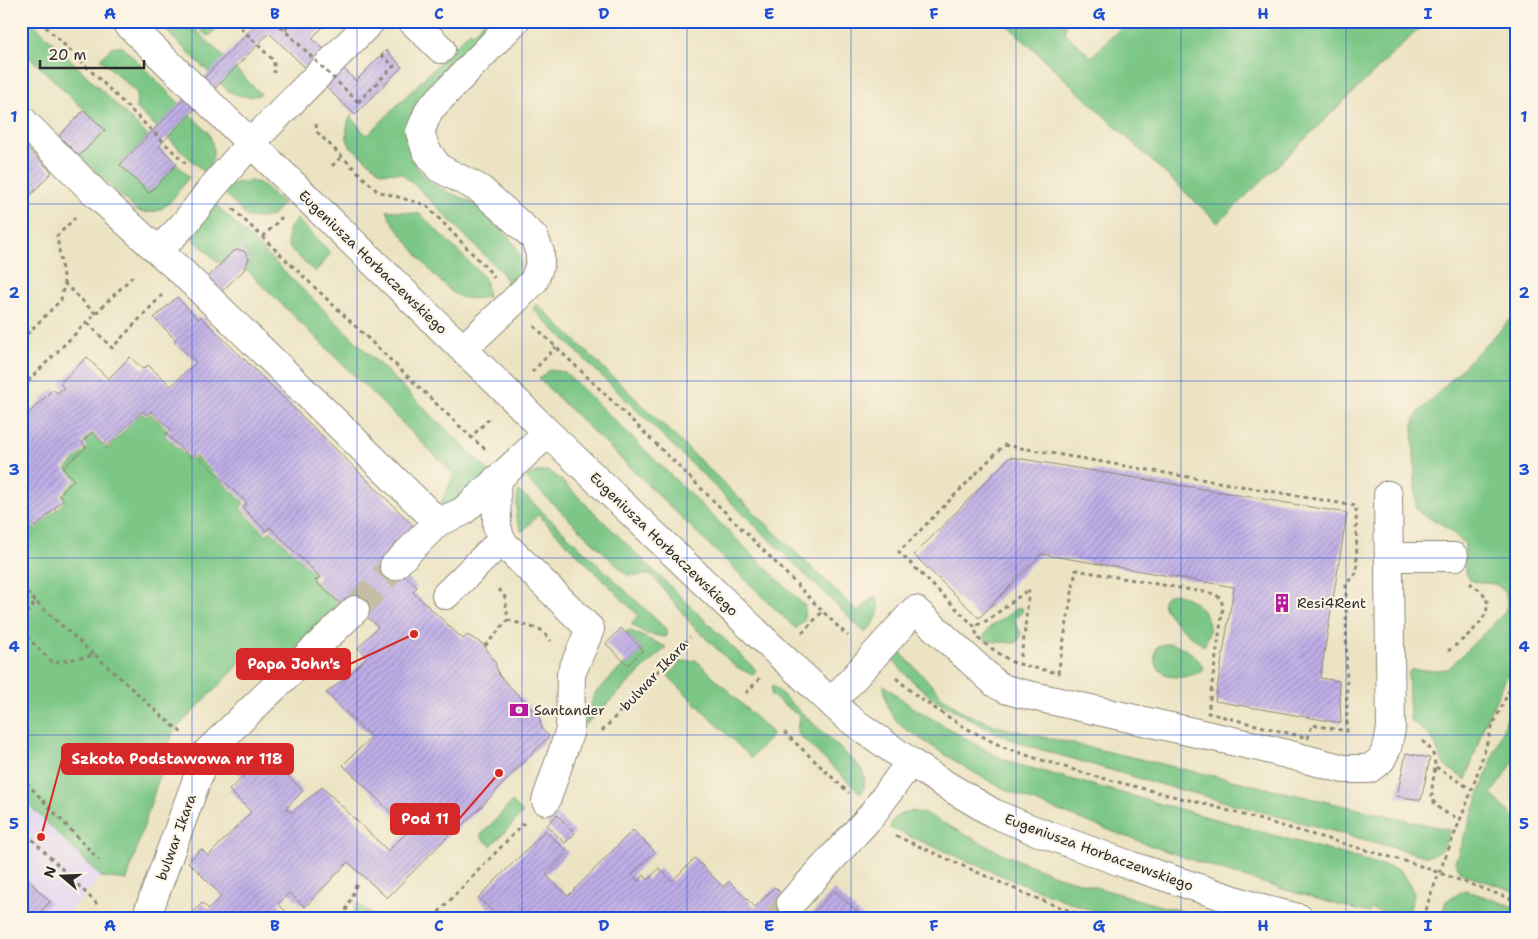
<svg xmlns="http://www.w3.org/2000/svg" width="1538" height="939" font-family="'Shantell Sans',sans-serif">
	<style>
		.built { fill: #e2d4f3 }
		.green { fill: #7bc786; stroke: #537958 }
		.building { fill: url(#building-hatch) }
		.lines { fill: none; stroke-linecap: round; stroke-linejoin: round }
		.minor-tunnel { stroke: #c5bea5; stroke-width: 28; stroke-dasharray: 28 14; stroke-linecap: butt }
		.minor-casing { stroke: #8c8777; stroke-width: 30 }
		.path { stroke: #8c8777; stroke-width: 3; stroke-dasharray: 4 4; stroke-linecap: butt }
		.minor { stroke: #fff; stroke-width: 28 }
		.path-bridge { stroke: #8c8777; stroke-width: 3; stroke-dasharray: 4 4; stroke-linecap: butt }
		.grid { fill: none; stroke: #1d4ed8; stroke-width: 1; stroke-opacity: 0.55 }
		.labels { text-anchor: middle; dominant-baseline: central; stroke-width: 4; stroke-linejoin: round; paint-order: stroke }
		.street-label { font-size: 14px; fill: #2b2b2b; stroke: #fcf5e5 }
		.poi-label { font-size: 14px; fill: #2b2b2b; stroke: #fcf5e5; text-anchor: start }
		.leader { fill: none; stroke: #d62828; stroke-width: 2 }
		.callout-dot { fill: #d62828; stroke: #fcf5e5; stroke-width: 2 }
		.callout { fill: #d62828; stroke: #d62828; stroke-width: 2 }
		.callout-label { font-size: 15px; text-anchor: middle; font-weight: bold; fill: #fff }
		.neatline { fill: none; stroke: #1d4ed8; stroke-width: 2 }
		.grid-label { font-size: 16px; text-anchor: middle; font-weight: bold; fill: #1d4ed8 }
	</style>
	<defs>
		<pattern id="building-hatch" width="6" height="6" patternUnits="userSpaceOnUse" patternTransform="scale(1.25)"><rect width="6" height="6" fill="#bfaee8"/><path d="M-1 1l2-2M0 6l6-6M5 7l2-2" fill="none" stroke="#9b8ebc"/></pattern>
	</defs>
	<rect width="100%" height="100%" fill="#fcf5e5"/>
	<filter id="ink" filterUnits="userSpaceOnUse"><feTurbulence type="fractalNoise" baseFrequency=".02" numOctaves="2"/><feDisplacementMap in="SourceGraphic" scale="10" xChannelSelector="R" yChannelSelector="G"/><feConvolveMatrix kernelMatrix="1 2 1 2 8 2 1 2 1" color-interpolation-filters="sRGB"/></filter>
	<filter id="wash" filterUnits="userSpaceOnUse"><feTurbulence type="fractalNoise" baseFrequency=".0096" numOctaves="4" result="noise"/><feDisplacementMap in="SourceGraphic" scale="20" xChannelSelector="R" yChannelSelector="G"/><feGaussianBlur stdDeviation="1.12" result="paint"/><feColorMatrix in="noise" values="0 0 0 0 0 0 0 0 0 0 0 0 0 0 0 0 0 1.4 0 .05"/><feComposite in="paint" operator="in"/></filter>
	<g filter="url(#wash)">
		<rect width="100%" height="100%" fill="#ece3c3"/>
		<path class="built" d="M 21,797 L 101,877 L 62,918 L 21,918 Z"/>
		<path class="green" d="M 21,21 L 31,21 L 148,136 L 120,165 L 149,193 L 177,164 L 189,177 C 174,196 164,219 137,211 L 79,156 L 105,130 L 21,49 Z
			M 154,21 L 187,21 L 261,94 C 249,99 240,96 228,91 L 159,24 Z
			M 192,21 L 217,21 C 217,28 214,34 207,36 Z
			M 485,21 L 493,21 L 477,37 L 480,40 L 418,107 C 399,132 409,166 433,184 C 446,193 462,196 475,205 C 483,210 490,218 497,225 C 517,245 533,262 508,286 L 502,273 L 420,190 L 401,173 L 381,172 L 350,146 L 347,139 L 347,128 L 348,122 L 351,116 L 364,133 L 368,135 L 470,31 L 473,33 Z
			M 1003,21 L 1067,21 L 1065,33 L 1091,57 L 1127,21 L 1427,21 L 1218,223 Z
			M 113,46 L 123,47 L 208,132 C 216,148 214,159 206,174 L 136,108 L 137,93 L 100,59 Z
			M 250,181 L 260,183 L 283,203 L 273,216 L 260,218 L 247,217 L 223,191 C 231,182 239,182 250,181 Z
			M 214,203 L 490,472 L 460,502 L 441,504 L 454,474 L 248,271 L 244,270 L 249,259 L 247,255 L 241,250 L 232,252 L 220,264 L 191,237 Z
			M 387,210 L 420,214 L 485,278 L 488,297 C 479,298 470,300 461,297 C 441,290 404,237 390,219 Z
			M 297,219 L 331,253 L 315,272 L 291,250 L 288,244 L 288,230 Z
			M 537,304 L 858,612 L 875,596 C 884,610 875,624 865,633 L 533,309 Z
			M 1517,313 L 1517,655 L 1484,725 L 1466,780 L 1444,765 L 1432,738 L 1410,720 L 1408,673 L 1411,670 L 1435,670 L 1448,669 L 1504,613 C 1510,602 1506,587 1493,584 C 1485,582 1477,585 1470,579 C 1462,572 1465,555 1465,544 C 1457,537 1449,529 1440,523 C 1431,518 1422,517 1416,508 L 1413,425 L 1418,413 Z
			M 549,370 L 565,372 L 805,606 L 804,621 L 796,629 L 539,379 Z
			M 141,413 L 146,417 L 150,413 L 168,430 L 164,435 L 191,460 L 195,456 L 244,503 L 240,508 L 266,535 L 271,531 L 315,574 L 311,579 L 341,606 L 277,674 L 265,677 L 245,659 L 173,732 L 127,880 L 101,877 L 21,797 L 21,517 L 35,530 L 66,500 L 62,495 L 77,480 L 66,469 L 88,447 L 84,442 L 92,434 L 107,449 Z
			M 549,471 L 561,480 L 756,670 L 753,675 L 736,667 L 693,626 L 652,575 L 627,575 L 525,477 L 535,472 Z
			M 518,491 L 530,500 L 666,629 L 666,637 L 647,634 L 631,624 L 638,615 L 538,515 L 522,532 L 516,518 Z
			M 1175,593 C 1191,598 1210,611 1209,630 C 1209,635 1206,641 1204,646 C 1195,639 1139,599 1175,593 Z
			M 1019,607 L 1022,608 L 1023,611 L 1015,619 L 1015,623 C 1020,632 1024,632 1017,642 L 1014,643 L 986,641 L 983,638 L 989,628 Z
			M 629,630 L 666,647 L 585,725 L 594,694 L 625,663 L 628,665 L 643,650 L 626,632 Z
			M 1170,643 C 1182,646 1200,656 1203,669 L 1201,672 C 1194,674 1185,678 1177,677 C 1159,676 1149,662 1158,646 Z
			M 898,650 L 942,696 L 964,713 L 1000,727 L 1450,830 C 1445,845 1443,855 1425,856 L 1141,779 L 1029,746 L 1003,736 L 984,727 L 932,698 L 908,677 L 891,658 Z
			M 696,660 L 773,734 L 751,758 L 668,676 L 680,662 Z
			M 772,685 L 860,767 C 866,776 866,785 861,794 L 797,733 L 799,716 L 771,695 Z
			M 884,685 L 912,707 L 996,756 L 1016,764 L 1400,870 L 1414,893 L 1408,918 L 1370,909 L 1369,913 C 1272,888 1178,857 1085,821 C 1060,811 1035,803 1011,792 C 972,774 937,749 901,726 C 888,712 885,703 884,685 Z
			M 1517,690 L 1517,757 L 1491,794 L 1517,820 L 1517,892 L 1461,873 L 1455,862 Z
			M 512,802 L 523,813 L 491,846 L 480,836 Z
			M 912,811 L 928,815 L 999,852 L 1055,875 L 1153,904 L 1210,918 L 1111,918 L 1017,882 L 890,828 C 893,816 901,813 912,811 Z
			M 1465,890 L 1517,908 L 1517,918 L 1441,918 L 1446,901 Z
			M 357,903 L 375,917 L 374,918 L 351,918 Z"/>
		<g id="blocks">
			<path class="building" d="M 257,21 L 329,21 L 312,38 L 356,81 L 386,50 L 402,67 L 355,115 L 269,33 L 159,146 L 177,164 L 149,193 L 120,165 L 258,22 Z
				M 84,110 L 105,130 L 79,156 L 59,136 Z
				M 21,142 L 52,172 L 28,198 L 21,192 Z
				M 237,250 L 241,250 L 245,252 L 249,259 L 247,263 L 244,270 L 222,291 L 208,277 L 232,252 Z
				M 177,297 L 198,319 L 201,317 L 414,526 L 385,557 L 417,587 L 413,592 L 463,639 L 467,635 L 483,644 L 495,662 L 499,675 L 539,717 L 542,729 L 549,736 L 475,813 L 456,831 L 454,830 L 387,898 L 348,862 L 305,907 L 289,893 L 278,904 L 293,918 L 188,918 L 202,903 L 209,909 L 222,896 L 202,876 L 203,876 L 188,862 L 201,849 L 208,856 L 251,812 L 229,790 L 243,777 L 233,768 L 256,744 L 303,791 L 286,808 L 291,813 L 322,787 L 388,851 L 409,830 L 343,765 L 371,737 L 326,693 L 348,676 L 367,657 L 358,648 L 378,627 L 365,615 L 345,601 L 341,604 L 315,581 L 320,577 L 270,527 L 266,531 L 243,508 L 247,503 L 195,454 L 191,458 L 166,434 L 171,430 L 151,411 L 146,415 L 142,411 L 107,446 L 92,432 L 82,442 L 86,447 L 63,468 L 74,480 L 59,495 L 63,500 L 35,528 L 21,514 L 21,410 L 27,415 L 53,389 L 57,393 L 64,388 L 60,383 L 87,357 L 108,379 L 130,357 L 143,369 L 148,365 L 171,386 L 196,362 L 174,342 L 176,340 L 154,318 Z
				M 1010,457 L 1347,513 L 1320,678 L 1339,681 L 1341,723 L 1215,701 L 1234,587 L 1041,554 L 979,618 L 914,555 Z
				M 621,628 L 643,650 L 628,665 L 606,644 Z
				M 1406,753 L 1430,758 L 1421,800 L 1397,796 Z
				M 557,815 L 575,833 L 565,843 L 547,825 Z
				M 633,830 L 655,852 L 632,875 L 638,881 L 644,875 L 648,880 L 659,868 L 672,881 L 695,858 L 723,887 L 729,881 L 755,907 L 775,887 L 806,918 L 491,918 L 495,913 L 478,898 L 545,831 L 568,852 L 546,875 L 568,896 Z
				M 21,873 L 50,902 L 34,918 L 21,918 Z
				M 834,890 L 864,918 L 808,918 Z"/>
		</g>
	</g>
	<g filter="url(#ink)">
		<use href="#blocks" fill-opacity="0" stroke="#8c8777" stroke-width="1"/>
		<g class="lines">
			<path class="minor-tunnel" d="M 355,610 L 394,566
				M 777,918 L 791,903"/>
			<g class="minor-casing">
				<path id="minor" d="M 125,21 L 510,395 L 548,433 L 781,656 L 847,717 L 910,762 L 946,785 L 993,813 L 1031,829 L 1132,866 L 1262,909 L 1299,918
					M 412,21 L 441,49
					M 21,119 L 97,195 L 158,251 L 186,222 L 211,189 L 251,143 L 371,21
					M 158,251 L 183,273 L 438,522
					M 463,349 L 511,304 L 534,281 L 540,264 L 540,253 L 534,237 L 480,189 L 439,168 L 426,150 L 420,132 L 429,110 L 515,21
					M 496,480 L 497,526 L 501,541 L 590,629 L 571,674 L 570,730 L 546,801
					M 1389,557 L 1454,557
					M 394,566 L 438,522 L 462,512 L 548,433
					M 446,595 L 501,541
					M 832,702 L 915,610 L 996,684 L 1005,689 L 1019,693 L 1259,747 L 1344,769 L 1369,769 L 1381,760 L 1387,748 L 1391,729 L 1388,495
					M 791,903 L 871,816 L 910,762
					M 146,918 L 207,752 L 355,610"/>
			</g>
			<path class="path" d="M 40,21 L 189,167
				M 237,21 L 240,27 L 274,61 L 274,73
				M 285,30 L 293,21
				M 358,102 L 394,66 L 381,55
				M 316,124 L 317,132 L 377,191 L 426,205 L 492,274 L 494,278
				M 332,166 L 341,157
				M 233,209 L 471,437
				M 263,237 L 282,217
				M 64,283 L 96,314
				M 88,323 L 112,348 L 162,295
				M 534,326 C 613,401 691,478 768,555 C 795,582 820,610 848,636
				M 21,340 L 61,300 L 64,283 L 57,236 L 75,218
				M 532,372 L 556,347
				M 21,382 L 26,383 L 135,274
				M 1004,445 L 1356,506 L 1357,572 L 1346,584 L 1347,731 L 1312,725 L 1308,738 L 1208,713 L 1223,607 L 1221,599 L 1215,594 L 1076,570 L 1058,673 L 1035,668 L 1012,662 L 982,642 L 978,638 L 974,626 L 899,552 Z
				M 485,449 L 471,437 L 489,419
				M 21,587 L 36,602
				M 21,619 L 36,602 L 94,655
				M 508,620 L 541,630 L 551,641
				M 977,625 L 988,620 L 1029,589 L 1024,638 L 1020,660
				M 21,631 L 53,663 L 95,655 L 164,718 L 182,733
				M 802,633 L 822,612
				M 485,646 L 508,620 L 505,597 L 498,588
				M 1448,651 C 1461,641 1497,616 1485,596 C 1482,591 1475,587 1470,583
				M 896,678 L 919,698 L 964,727 L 1003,747 L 1038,759 L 1094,776 L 1212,806 L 1415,864 L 1517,901
				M 746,693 L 760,678
				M 602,731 L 690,637
				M 784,732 L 849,793
				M 1422,741 C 1450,761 1421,790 1437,806 C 1442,812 1453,816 1461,819
				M 1436,767 L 1472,790
				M 21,777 L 99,860
				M 21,828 L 97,904
				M 896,836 L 1033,897 L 1089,918
				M 343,918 L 357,883
				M 433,918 L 524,823
				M 1424,918 L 1430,896 L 1472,790 L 1492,727 L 1517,674"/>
			<use href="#minor" class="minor"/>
			<path class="path-bridge" d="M 275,21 L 358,102"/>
		</g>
	</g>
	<path class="grid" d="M 192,21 L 192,918M 357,21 L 357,918M 522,21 L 522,918M 687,21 L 687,918M 851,21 L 851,918M 1016,21 L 1016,918M 1181,21 L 1181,918M 1346,21 L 1346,918M 21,204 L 1517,204M 21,381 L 1517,381M 21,558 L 1517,558M 21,735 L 1517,735"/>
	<defs>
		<g id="building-bare" transform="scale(1.5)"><path d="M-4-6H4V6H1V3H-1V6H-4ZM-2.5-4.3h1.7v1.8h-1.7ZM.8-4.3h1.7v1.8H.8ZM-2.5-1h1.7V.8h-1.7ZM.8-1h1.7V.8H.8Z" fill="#b5179e" stroke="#fcf5e5" stroke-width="2.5" paint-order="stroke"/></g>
		<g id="bank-bare" transform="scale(1.5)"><path d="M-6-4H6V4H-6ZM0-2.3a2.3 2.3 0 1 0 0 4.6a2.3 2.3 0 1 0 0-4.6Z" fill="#b5179e" stroke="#fcf5e5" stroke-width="2.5" paint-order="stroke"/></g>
	</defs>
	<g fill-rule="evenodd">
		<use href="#building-bare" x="1282" y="603"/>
		<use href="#bank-bare" x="519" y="710"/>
	</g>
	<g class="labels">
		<g class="street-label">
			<text transform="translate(373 262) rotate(44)">Eugeniusza Horbaczewskiego</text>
			<text transform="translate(664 544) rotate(44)">Eugeniusza Horbaczewskiego</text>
			<text transform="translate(654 675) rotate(-47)">bulwar Ikara</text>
			<text transform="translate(176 837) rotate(-70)">bulwar Ikara</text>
			<text transform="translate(1099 852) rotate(20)">Eugeniusza Horbaczewskiego</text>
		</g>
		<g class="poi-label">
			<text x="1297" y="603">Resi4Rent</text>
			<text x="534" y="710">Santander</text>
		</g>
	</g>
	<path class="leader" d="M414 634L350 664M41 837L62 759M499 773L459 819"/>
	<g class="callout-dot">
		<circle cx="414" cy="634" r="5"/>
		<circle cx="41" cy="837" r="5"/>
		<circle cx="499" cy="773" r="5"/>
	</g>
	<g class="callout">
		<rect x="237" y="649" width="113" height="30" rx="5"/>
		<rect x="62" y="744" width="231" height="30" rx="5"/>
		<rect x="391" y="804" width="68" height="30" rx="5"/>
	</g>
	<g class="callout-label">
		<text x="294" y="669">Papa John's</text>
		<text x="177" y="764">Szkoła Podstawowa nr 118</text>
		<text x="425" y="824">Pod 11</text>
	</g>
	<rect width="1538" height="939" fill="none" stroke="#fcf5e5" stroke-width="55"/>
	<g transform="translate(62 876) rotate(289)" stroke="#fcf5e5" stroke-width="4" paint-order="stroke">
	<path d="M0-4L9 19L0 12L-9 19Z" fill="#2b2b2b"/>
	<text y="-8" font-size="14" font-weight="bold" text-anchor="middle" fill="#2b2b2b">N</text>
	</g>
	<path d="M40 60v8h104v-8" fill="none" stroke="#2b2b2b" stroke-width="2.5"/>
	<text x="48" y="60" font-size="15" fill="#2b2b2b" stroke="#fcf5e5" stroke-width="4" paint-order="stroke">20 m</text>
	<rect x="28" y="28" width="1482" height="884" class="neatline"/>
	<g class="grid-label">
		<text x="110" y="19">A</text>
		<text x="275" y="19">B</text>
		<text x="439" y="19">C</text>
		<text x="604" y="19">D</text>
		<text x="769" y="19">E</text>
		<text x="934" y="19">F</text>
		<text x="1099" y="19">G</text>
		<text x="1263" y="19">H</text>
		<text x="1428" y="19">I</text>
		<text x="14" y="122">1</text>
		<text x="1524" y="122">1</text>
		<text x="14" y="298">2</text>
		<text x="1524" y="298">2</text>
		<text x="14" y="475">3</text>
		<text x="1524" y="475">3</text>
		<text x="14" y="652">4</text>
		<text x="1524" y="652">4</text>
		<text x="14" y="829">5</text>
		<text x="1524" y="829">5</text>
		<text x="110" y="931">A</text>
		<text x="275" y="931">B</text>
		<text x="439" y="931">C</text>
		<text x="604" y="931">D</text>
		<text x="769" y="931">E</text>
		<text x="934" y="931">F</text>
		<text x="1099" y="931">G</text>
		<text x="1263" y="931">H</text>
		<text x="1428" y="931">I</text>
	</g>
</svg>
